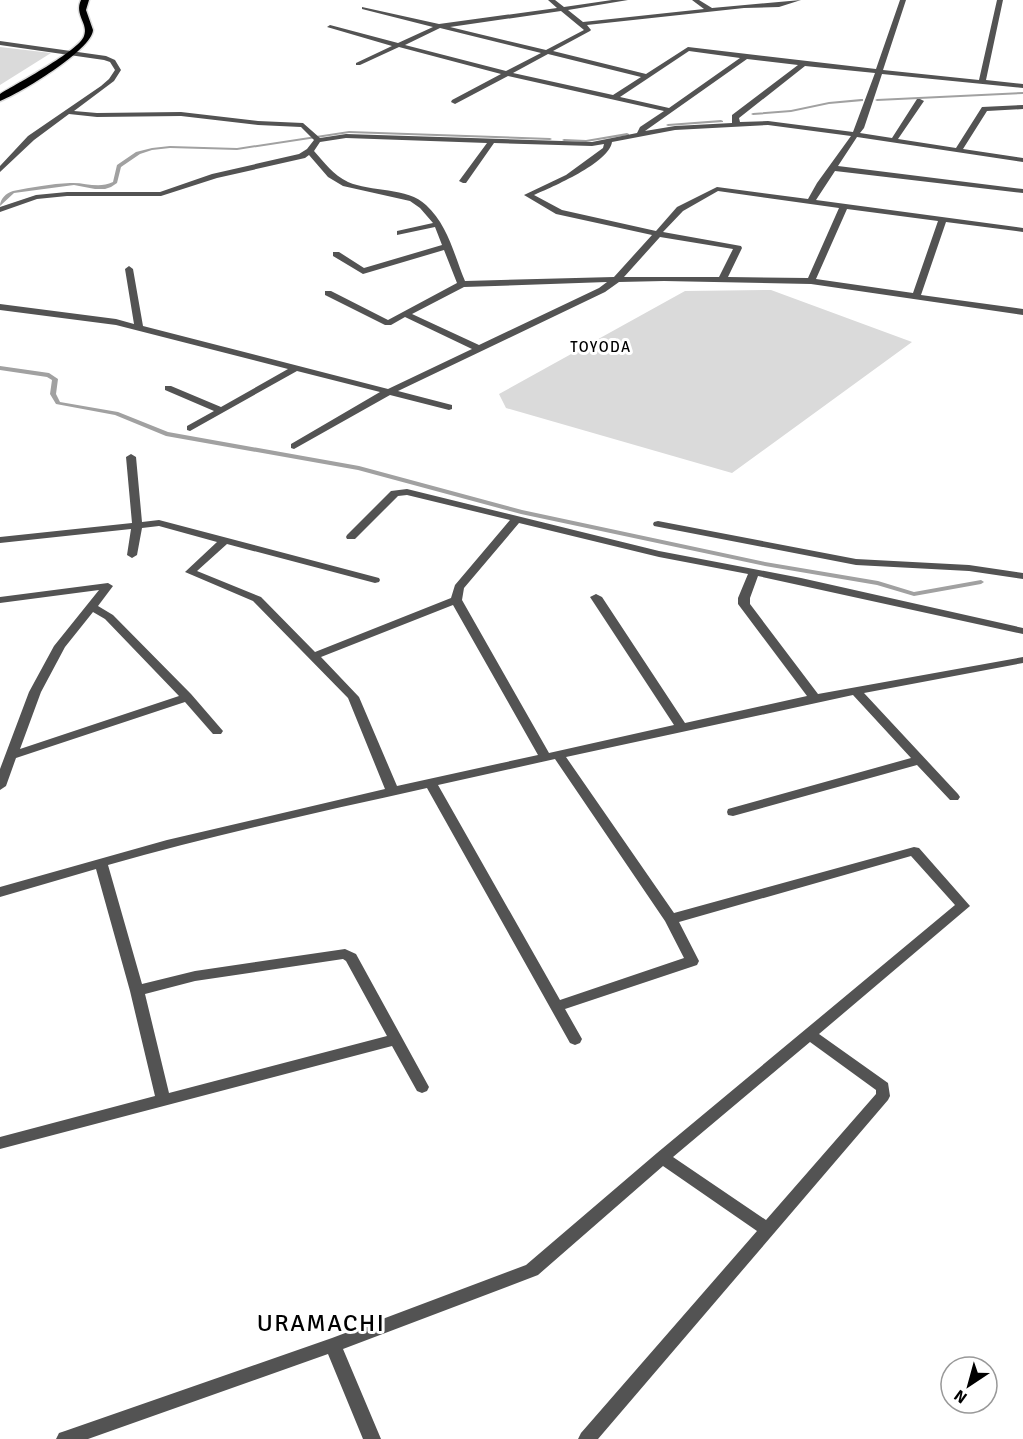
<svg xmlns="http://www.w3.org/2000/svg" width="1023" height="1439" font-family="Signika,sans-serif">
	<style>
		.green { fill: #dadada }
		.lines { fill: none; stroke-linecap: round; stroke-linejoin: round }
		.stream { fill: #a1a1a1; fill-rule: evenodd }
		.primary-casing { stroke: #dbdbdb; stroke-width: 3 }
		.minor { fill: #535353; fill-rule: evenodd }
		.primary { fill: #000; fill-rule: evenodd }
		.labels { text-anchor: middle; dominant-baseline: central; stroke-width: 6; stroke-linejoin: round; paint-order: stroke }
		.far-neighbourhood-label { font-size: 15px; letter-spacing: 1.5px; fill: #000; stroke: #fff }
		.near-quarter-label { font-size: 24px; letter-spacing: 1.5px; fill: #000; stroke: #fff }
	</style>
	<rect width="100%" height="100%" fill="#fff"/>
	<path class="green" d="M 0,47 L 51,53 L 0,85 Z
		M 771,290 L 912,342 L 732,473 L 506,408 L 499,394 L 685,291 Z"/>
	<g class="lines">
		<path class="stream" d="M 1023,92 L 1023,94 L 877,101 L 875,100 L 877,99 Z
			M 861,99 L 863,99 L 863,101 L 829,104 L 791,112 L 753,115 L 751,114 L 753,113 L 791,110 L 829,102 Z
			M 721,120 L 723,121 L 723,122 L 668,126 L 666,125 L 668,124 Z
			M 349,131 L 550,138 L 552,139 L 550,140 L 349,133 L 237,150 L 170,148 L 152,150 L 140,154 L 121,167 L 117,183 L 111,187 L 105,189 L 95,189 L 74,185 L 14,193 L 0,206 C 0,199 6,193 13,191 C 32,187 51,184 70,183 C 85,182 98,189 113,182 L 117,165 L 136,152 L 152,148 L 170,146 L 237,148 Z
			M 627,133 L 629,134 L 629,135 L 586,142 L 564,141 L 562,140 L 564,139 L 586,140 Z
			M 0,366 L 49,373 L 58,379 L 56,394 L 60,402 L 118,412 L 168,432 L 359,466 L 522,510 L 765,562 L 878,581 L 914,592 L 981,580 L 984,582 L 981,584 L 914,596 L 877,585 L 765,566 L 521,514 L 358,470 L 166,436 L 115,415 L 56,404 L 50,394 L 52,380 L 47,377 L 0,370 Z"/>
		<g class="primary-casing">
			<path id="primary" d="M 81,0 L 89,0 L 86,10 L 93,30 C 92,50 19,94 0,101 L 0,94 C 16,84 79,51 84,36 C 89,24 74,15 81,0 Z"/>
		</g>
		<path class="minor" d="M 548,0 L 555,0 L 564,7 L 612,0 L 628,0 L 568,10 L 583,22 L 704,9 L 692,0 L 699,0 L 712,8 L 801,0 L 779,7 L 744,8 L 587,25 L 591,30 L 590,31 L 553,51 L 646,74 L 688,47 L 876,69 L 900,0 L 906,0 L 883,70 L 979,80 L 997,0 L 1003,0 L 986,80 L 1023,84 L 1023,88 L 882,74 L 864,128 L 860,133 L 892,138 L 917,99 L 920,99 L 924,101 L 898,139 L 956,148 L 982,107 L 1023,105 L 1023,109 L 987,111 L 963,149 L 1023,158 L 1023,162 L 857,137 L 838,166 L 1023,189 L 1023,193 L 835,171 L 816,200 L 1023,228 L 1023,232 L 946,222 L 921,295 L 1023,309 L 1023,315 L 811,284 L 664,281 L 619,282 L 605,292 L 398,391 L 452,405 L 452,409 L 449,410 L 390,395 L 294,449 L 291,448 L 291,444 L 380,392 L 297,371 L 190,431 L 187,430 L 187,426 L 214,411 L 165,390 L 165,386 L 171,386 L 221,407 L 288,369 L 116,325 L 0,310 L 0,304 L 116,319 L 134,324 L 125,269 L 129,266 L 133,269 L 143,326 L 388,389 L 472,349 L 405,317 L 391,325 L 385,325 L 325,295 L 325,291 L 331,291 L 388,320 L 457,283 L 444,250 L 363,274 L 333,256 L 333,252 L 339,252 L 364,268 L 442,245 L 435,227 L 397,235 L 397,231 L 433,223 L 420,208 L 410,201 L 343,186 L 328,177 L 309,155 L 305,158 L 217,178 L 161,196 L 67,196 L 37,199 L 0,212 L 0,207 L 36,195 L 67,192 L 160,192 L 212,174 L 299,154 L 307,149 L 314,140 L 301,127 L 258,125 L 181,116 L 97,117 L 69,114 L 34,140 L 0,172 L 0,166 L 28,136 L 101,86 L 109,79 L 115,70 L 110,62 L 104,60 L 0,45 L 0,41 L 106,56 L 115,60 L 121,70 L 114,81 L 74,111 L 97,113 L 181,112 L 258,121 L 303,123 L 320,138 L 346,134 L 592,142 L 637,133 L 640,127 L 664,111 L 508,76 L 455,104 L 451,102 L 452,100 L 501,74 L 399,47 L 360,65 L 356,65 L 356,63 L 392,46 L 327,27 L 330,25 L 398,43 L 433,27 L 362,9 L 362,7 L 439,24 L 557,8 ZM 561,11 L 584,30 L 546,50 L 450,27 ZM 440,28 L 541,53 L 506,71 L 405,45 ZM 689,51 L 740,58 L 669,108 L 620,97 ZM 548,54 L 641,77 L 613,95 L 513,73 ZM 747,59 L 798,65 L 732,115 L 732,123 L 675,126 L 645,131 ZM 805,66 L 875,73 L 853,132 L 768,121 L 740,122 L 739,118 ZM 768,125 L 851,136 L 817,183 L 808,199 L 717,187 L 677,207 L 656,231 L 562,210 L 534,195 C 552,187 609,163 612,142 L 675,130 ZM 346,138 L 487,143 L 459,181 L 463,183 L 466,183 L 494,143 L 592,146 L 604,144 L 603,148 L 566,175 L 524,195 L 556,214 L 652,235 L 614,277 L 465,281 C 454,255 448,225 426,205 C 408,187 370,192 348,182 C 333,175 324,162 314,151 L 320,142 ZM 718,191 L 839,208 L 808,278 L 728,277 L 742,248 L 741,246 L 663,232 L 683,211 ZM 847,209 L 938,221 L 913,293 L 816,279 ZM 660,237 L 733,249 L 719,277 L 624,277 ZM 607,282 L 599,288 L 479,345 L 412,314 L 464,287 Z
			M 131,454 L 136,457 L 142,522 L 159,520 L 379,578 L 380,580 L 379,582 L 375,583 L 227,544 L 197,571 L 261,597 L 315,652 L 451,598 L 455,585 L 510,520 L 407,495 L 398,496 L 355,539 L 347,539 L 346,537 L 347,535 L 391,491 L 407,489 L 659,551 L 801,578 L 1023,628 L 1023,634 L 758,576 L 750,598 L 750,604 L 818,694 L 1023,657 L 1023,663 L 864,693 L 958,794 L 960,797 L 958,800 L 950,800 L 917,765 L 733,816 L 728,815 L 727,812 L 728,809 L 911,758 L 853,695 L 566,757 L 674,913 L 914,847 L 919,848 L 970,906 L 819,1034 L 888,1083 L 890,1096 L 888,1100 L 598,1439 L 578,1439 L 581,1433 L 757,1231 L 663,1166 L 538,1275 L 343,1349 L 381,1439 L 363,1439 L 328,1354 L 88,1439 L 56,1439 L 59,1433 L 65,1431 L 332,1338 L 526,1265 L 657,1153 L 955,905 L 911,856 L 679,922 L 699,961 L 697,965 L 565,1009 L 582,1039 L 580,1043 L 575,1045 L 570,1043 L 427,788 C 320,812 213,835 108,865 L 142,984 L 195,971 L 345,949 L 356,954 L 429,1087 L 427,1091 L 422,1093 L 417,1091 L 392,1046 L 0,1149 L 0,1137 L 155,1096 L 130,991 L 96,869 L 0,897 L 0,887 L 167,840 L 385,789 L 348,698 L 253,601 L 185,572 L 217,542 L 159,526 L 142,528 L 137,555 L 132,558 L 127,555 L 131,529 L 0,543 L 0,537 L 132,523 L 126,457 ZM 519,523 L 659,557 L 748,574 L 738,598 L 738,604 L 807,696 L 685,723 L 602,597 L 596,594 L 590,597 L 674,725 L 549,753 L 462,600 L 464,588 ZM 453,605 L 538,755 L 397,786 L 359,697 L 321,657 ZM 555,759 L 665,921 L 684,958 L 560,1000 L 438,785 ZM 343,959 L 346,961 L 387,1036 L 169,1093 L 145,994 L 195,981 ZM 810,1042 L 876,1090 L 876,1094 L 766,1220 L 673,1157 Z
			M 658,521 L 856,559 L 969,565 L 1023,573 L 1023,579 L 969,571 L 856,565 L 654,526 L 653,524 L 654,522 Z
			M 108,583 L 113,586 L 98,606 L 113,615 L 191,694 L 223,731 L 221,734 L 213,734 L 185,702 L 16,758 L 6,786 L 0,790 L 0,769 L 29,692 L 54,646 L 99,590 L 0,603 L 0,597 ZM 93,612 L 105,619 L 179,696 L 20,749 L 41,692 L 65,647 Z"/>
		<use href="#primary" class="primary"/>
	</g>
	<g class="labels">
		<g class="far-neighbourhood-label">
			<text x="601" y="347">TOYODA</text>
		</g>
		<g class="near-quarter-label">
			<text x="321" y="1323">URAMACHI</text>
		</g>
	</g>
	<g transform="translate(969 1385) rotate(216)"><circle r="28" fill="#ffffff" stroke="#999999" stroke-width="1.5"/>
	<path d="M0-4.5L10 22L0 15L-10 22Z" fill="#000000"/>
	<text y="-9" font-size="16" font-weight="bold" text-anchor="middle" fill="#000000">N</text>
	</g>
</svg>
